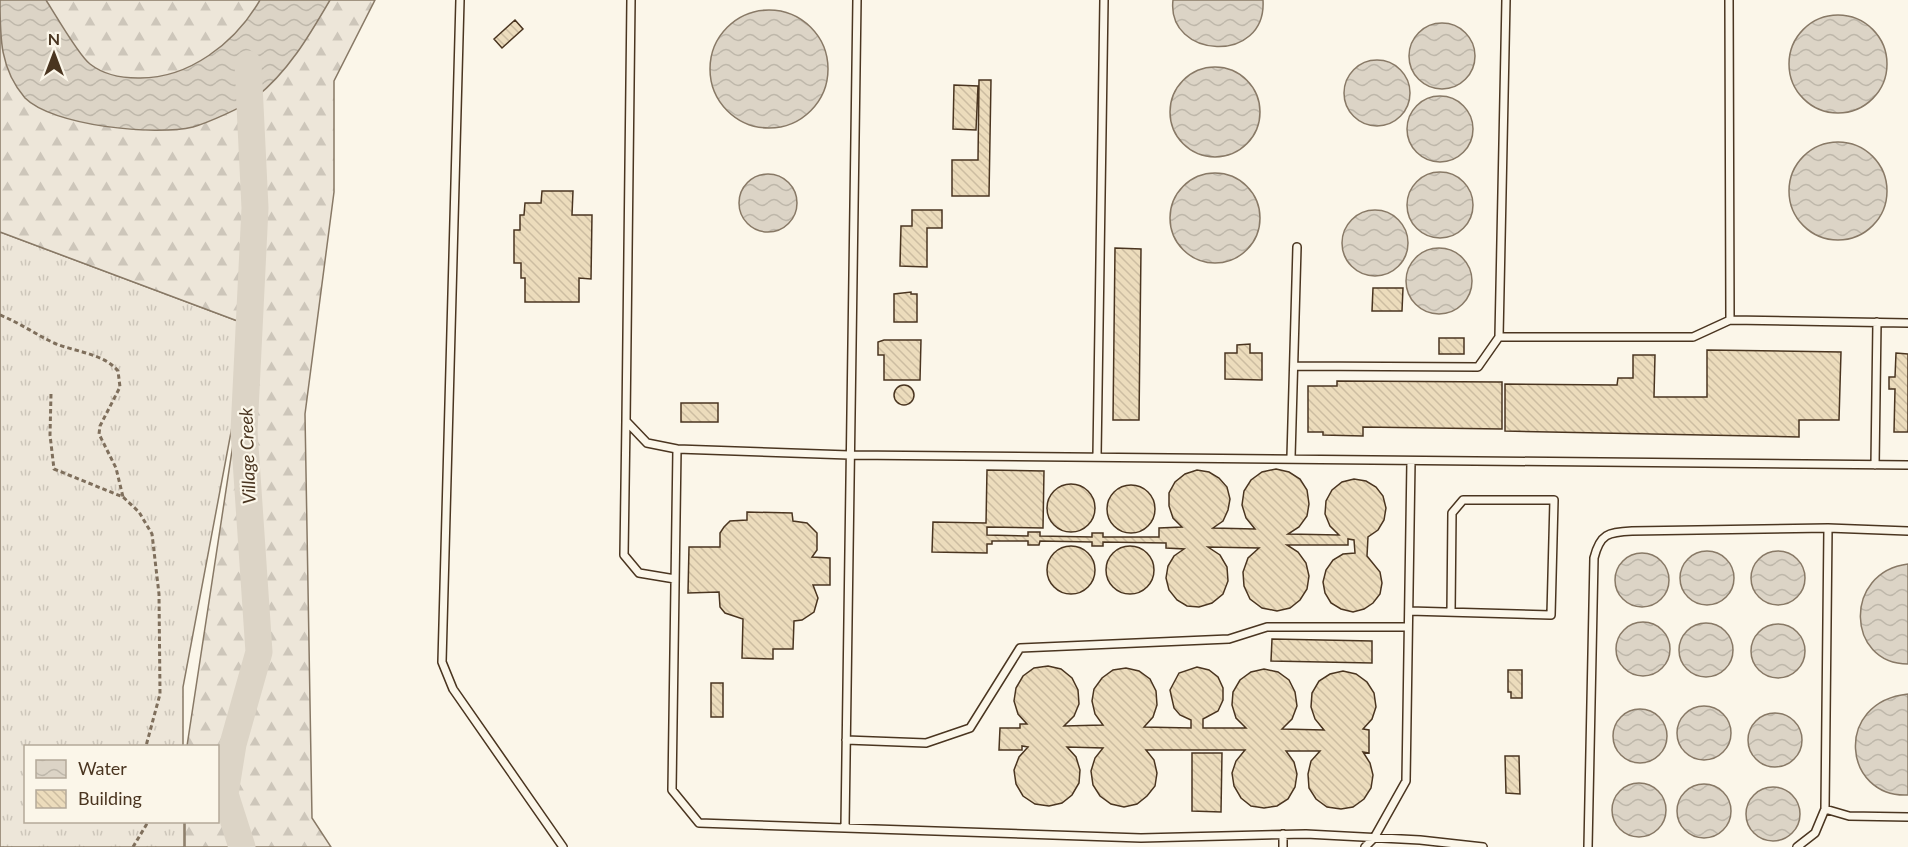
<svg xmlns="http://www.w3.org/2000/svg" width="1908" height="847" font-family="Lato,sans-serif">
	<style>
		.grass { fill: url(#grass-tufts); stroke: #887966; stroke-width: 1.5 }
		.forest { fill: url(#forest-firs); stroke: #887966; stroke-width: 1.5 }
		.water { fill: url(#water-waves); stroke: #887966; stroke-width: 1.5 }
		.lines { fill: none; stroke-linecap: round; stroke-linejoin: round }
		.river { stroke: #dcd4c6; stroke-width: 27 }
		.building { fill: url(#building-back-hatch); stroke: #4a3520; stroke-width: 1.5 }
		.lane-casing { stroke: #4a3520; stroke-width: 10 }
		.path { stroke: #7f6f5c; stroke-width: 3; stroke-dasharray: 4.5 3; stroke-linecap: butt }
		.lane { stroke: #fbf6e9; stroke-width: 7 }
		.labels { text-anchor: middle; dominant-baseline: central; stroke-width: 4.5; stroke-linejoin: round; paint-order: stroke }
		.water-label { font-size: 18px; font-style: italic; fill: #4a3520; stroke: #fbf6e9 }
	</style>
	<defs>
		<pattern id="grass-tufts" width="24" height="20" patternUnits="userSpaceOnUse" patternTransform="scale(1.5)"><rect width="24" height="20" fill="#ede6d9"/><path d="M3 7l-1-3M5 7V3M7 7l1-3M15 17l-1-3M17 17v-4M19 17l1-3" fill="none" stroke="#cdc6ba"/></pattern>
		<pattern id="forest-firs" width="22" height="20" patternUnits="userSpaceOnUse" patternTransform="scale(1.5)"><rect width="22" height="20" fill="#ede6d9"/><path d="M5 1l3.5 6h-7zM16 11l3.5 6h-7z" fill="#cdc6ba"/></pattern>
		<pattern id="water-waves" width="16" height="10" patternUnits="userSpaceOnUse" patternTransform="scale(1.5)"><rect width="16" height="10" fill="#dcd4c6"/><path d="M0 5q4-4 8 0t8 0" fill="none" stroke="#beb7aa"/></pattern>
		<pattern id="building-back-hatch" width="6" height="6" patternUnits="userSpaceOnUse" patternTransform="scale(1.5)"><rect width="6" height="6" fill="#ecdcbc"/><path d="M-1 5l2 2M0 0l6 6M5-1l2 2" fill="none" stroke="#ccbda1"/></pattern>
	</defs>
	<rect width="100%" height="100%" fill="#fbf6e9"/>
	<path class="grass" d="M 0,232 L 251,326 L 183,687 L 183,746 L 26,746 L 26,822 L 184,822 L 184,847 L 0,847 Z"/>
	<path class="forest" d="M 0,0 L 375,0 L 334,81 L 334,192 L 305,414 L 312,818 L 331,847 L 185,847 L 185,822 L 218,822 L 218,746 L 187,746 L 251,326 L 0,232 Z"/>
	<path class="water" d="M 0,0 L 46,0 C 55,14 79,56 90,64 C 104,75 122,78 138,78 C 189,79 235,43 260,0 L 330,0 C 309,36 288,72 255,98 C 244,107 207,123 193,127 C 155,136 53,126 25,98 C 0,69 0,38 0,0 Z
		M 1173,0 L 1263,0 C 1267,65 1166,59 1173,0 Z
		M710 69a59 59 0 1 1 118 0a59 59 0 1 1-118 0Z
		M1789 64a49 49 0 1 1 98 0a49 49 0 1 1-98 0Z
		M1409 56a33 33 0 1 1 66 0a33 33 0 1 1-66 0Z
		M1344 93a33 33 0 1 1 66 0a33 33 0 1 1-66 0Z
		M1170 112a45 45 0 1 1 90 0a45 45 0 1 1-90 0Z
		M1407 129a33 33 0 1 1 66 0a33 33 0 1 1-66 0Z
		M1789 191a49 49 0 1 1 98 0a49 49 0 1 1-98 0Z
		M1407 205a33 33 0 1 1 66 0a33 33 0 1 1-66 0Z
		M1170 218a45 45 0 1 1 90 0a45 45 0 1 1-90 0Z
		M739 203a29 29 0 1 1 58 0a29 29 0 1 1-58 0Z
		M1342 243a33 33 0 1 1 66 0a33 33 0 1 1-66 0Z
		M1406 281a33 33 0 1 1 66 0a33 33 0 1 1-66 0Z
		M1751 578a27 27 0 1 1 54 0a27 27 0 1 1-54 0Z
		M1680 578a27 27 0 1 1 54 0a27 27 0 1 1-54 0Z
		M1615 580a27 27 0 1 1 54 0a27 27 0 1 1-54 0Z
		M 1908,564 L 1908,664 C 1846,664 1843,572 1908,564 Z
		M1616 649a27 27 0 1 1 54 0a27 27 0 1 1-54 0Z
		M1679 650a27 27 0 1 1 54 0a27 27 0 1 1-54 0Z
		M1751 651a27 27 0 1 1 54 0a27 27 0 1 1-54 0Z
		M 1908,694 L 1908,795 C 1843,798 1833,702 1908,694 Z
		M1677 733a27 27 0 1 1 54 0a27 27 0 1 1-54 0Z
		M1613 736a27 27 0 1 1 54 0a27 27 0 1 1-54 0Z
		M1748 740a27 27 0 1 1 54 0a27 27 0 1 1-54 0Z
		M1612 810a27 27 0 1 1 54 0a27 27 0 1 1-54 0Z
		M1677 811a27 27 0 1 1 54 0a27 27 0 1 1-54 0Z
		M1746 814a27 27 0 1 1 54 0a27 27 0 1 1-54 0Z"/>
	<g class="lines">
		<path class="river" d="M 242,847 L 225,794 L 233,744 L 259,652 L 244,431 L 255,208 L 248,64"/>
	</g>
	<path class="building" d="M 515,20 L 523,29 L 502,48 L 494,39 Z
		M 979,80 L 991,80 L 989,196 L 952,196 L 952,160 L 978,160 Z
		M 954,85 L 978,86 L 976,130 L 953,129 Z
		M 542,191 L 573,191 L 572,215 L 592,215 L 591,279 L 579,278 L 579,302 L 525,302 L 525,278 L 521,278 L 521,263 L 514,263 L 514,230 L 520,230 L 520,215 L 524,215 L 525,203 L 541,203 Z
		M 912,210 L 942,210 L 942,228 L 927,228 L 927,267 L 900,266 L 901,226 L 912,226 Z
		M 1115,248 L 1141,249 L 1139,420 L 1113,420 Z
		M 1373,288 L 1403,288 L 1402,311 L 1372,311 Z
		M 911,292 L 911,294 L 917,294 L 917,322 L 894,322 L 894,294 Z
		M 1439,338 L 1464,338 L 1464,354 L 1439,354 Z
		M 884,340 L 921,340 L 920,380 L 884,380 L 884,355 L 878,355 L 878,342 Z
		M 1250,344 L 1250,353 L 1262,353 L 1262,380 L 1225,379 L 1225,353 L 1237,353 L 1237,345 Z
		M 1707,350 L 1841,352 L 1839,420 L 1799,420 L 1799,437 L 1505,431 L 1505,384 L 1617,385 L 1618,378 L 1633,378 L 1633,355 L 1655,355 L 1654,397 L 1707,397 Z
		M 1896,353 L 1908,354 L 1908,432 L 1894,432 L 1895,389 L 1889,389 L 1889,377 L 1895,377 Z
		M 1337,381 L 1502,382 L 1502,429 L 1363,427 L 1363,436 L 1323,435 L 1323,432 L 1308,432 L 1308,386 L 1337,386 Z
		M894 395a10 10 0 1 1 20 0a10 10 0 1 1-20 0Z
		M 681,403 L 718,403 L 718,422 L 681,422 Z
		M 1276,469 L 1289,472 L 1300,479 L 1307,490 L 1309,504 L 1307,516 L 1299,527 L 1288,534 L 1339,535 L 1330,526 L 1325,514 L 1326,501 L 1332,490 L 1342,482 L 1354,479 L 1366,481 L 1376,487 L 1383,496 L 1386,508 L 1384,520 L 1378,530 L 1368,537 L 1367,556 L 1380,572 L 1382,583 L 1380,594 L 1373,603 L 1364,609 L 1353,612 L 1341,609 L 1331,603 L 1325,593 L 1323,582 L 1326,570 L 1333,560 L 1343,554 L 1355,553 L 1354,540 L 1348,539 L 1348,545 L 1287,545 L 1298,552 L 1306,563 L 1309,576 L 1307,589 L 1300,600 L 1290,608 L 1277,611 L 1262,608 L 1250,599 L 1244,586 L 1243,572 L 1248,558 L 1259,548 L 1208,547 L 1220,555 L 1227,567 L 1228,581 L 1223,594 L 1212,603 L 1199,607 L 1187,606 L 1177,600 L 1169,590 L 1166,578 L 1168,566 L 1174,556 L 1184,549 L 1166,548 L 1166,543 L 1103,542 L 1103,546 L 1092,546 L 1092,542 L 1040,541 L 1039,545 L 1028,545 L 1028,541 L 992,541 L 992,544 L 987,544 L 987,553 L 932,552 L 933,522 L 986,523 L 987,470 L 1044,471 L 1043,528 L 987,527 L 987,535 L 1028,536 L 1028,532 L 1040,532 L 1040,536 L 1092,537 L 1092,533 L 1103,533 L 1103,537 L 1159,537 L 1159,528 L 1182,527 L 1173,518 L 1169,506 L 1169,493 L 1175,482 L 1185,474 L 1197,470 L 1209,472 L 1219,478 L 1227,487 L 1230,499 L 1228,510 L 1223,521 L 1213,528 L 1255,529 L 1246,518 L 1242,505 L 1244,491 L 1251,480 L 1262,472 Z
		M1047 508a24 24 0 1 1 48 0a24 24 0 1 1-48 0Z
		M1107 509a24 24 0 1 1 48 0a24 24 0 1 1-48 0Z
		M 747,512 L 792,513 L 793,521 L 807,523 L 817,533 L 817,550 L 812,557 L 830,558 L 830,585 L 813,585 L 818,598 L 814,612 L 802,620 L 794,621 L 793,649 L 773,649 L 773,659 L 742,658 L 743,619 L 725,613 L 720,607 L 719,592 L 688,593 L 689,547 L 720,547 L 720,533 L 724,527 L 730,521 L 747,520 Z
		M1047 570a24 24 0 1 1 48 0a24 24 0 1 1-48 0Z
		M1106 570a24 24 0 1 1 48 0a24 24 0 1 1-48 0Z
		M 1272,639 L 1372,641 L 1372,663 L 1271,661 Z
		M 1048,666 L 1061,669 L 1072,678 L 1078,690 L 1079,704 L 1074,716 L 1064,726 L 1103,725 L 1095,714 L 1092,701 L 1094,689 L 1102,678 L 1113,670 L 1126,668 L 1139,671 L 1150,679 L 1156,691 L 1157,705 L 1153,717 L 1144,727 L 1191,728 L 1191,720 L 1180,715 L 1174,708 L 1170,690 L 1179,673 L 1197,667 L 1209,670 L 1218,677 L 1223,688 L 1223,700 L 1218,711 L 1203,719 L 1203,728 L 1246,728 L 1236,718 L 1232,705 L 1233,692 L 1240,680 L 1251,672 L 1264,669 L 1278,672 L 1289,680 L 1295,692 L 1297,706 L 1292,719 L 1282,729 L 1324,730 L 1315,719 L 1311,707 L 1312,693 L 1319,681 L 1330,674 L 1343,671 L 1356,674 L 1367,682 L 1374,693 L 1376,707 L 1372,719 L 1363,729 L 1369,730 L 1369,753 L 1363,752 L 1370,763 L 1373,775 L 1371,788 L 1364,799 L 1353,807 L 1341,809 L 1327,807 L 1316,799 L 1309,788 L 1308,774 L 1311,761 L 1320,751 L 1286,751 L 1294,762 L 1297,774 L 1295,787 L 1288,799 L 1277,806 L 1264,808 L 1251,806 L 1241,798 L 1234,786 L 1232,773 L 1236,761 L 1245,750 L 1146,750 L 1154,760 L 1157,773 L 1155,786 L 1147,796 L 1137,804 L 1124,807 L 1111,804 L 1100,796 L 1093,785 L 1091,771 L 1095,758 L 1103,748 L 1067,747 L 1076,757 L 1080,770 L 1079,783 L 1072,795 L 1062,803 L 1049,806 L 1035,804 L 1023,796 L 1016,784 L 1014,770 L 1019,757 L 1028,747 L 1022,746 L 1022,750 L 999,750 L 1000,728 L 1020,728 L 1020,724 L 1027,724 L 1018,714 L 1014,701 L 1016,688 L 1023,676 L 1034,668 Z
		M 1508,670 L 1522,670 L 1522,698 L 1511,698 L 1511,692 L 1508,692 Z
		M 711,683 L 723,683 L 723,717 L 711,717 Z
		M 1192,753 L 1222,753 L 1221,812 L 1192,811 Z
		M 1505,756 L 1519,756 L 1520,794 L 1506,793 Z"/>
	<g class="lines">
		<g class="lane-casing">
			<path id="lane" d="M 460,0 L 442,662 L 453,689 L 563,847
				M 631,0 L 626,421 L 647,443 L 677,449
				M 1506,0 L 1499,337 L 1693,337 L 1730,320 L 1908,323
				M 1729,0 L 1730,320
				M 1294,366 L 1478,367 L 1499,337
				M 626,421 L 624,555 L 639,573 L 675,579
				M 1097,456 L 1104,0
				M 1291,457 L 1297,247
				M 1875,465 L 1877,322
				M 1409,611 L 1551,615 L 1554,500 L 1463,500 L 1452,513 L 1451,612
				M 846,740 L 926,743 L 970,728 L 1020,648 L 1229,639 L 1267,627 L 1408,627
				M 1825,809 L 1828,528
				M 845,827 L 857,0
				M 1283,847 L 1283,834
				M 1365,847 L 1374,838 L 1406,781 L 1411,461
				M 1483,847 L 1420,840 L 1306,834 L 1141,838 L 699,823 L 672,790 L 677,449 L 849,455 L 1908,465
				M 1588,847 L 1594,558 C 1600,534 1608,532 1632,531 L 1828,528 L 1908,531
				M 1797,847 L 1815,833 L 1825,809 L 1849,816 L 1908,817"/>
		</g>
		<path class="path" d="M 0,315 C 20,323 35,334 54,343 C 75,352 103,353 118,371 L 120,387 L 100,426 L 99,434 L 116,468 L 123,497
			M 51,394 L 50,435 L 54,469 L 123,497 L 139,512 L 152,534 L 159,594 L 160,694 L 146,746
			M 133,847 L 148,822"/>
		<use href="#lane" class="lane"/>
	</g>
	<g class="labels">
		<g class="water-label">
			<text transform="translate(247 456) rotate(-92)">Village Creek</text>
		</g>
	</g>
	<rect x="24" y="745" width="195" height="78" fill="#fbf6e9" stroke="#b4a999" stroke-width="1.5"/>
	<rect x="36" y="760" width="30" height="18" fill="url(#water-waves)" stroke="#b4a999" stroke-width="1.5"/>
	<text x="78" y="775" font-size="18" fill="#4a3520">Water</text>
	<rect x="36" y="790" width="30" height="18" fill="url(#building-back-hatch)" stroke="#b4a999" stroke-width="1.5"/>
	<text x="78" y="805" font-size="18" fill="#4a3520">Building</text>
	<g transform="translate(54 54)" stroke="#fbf6e9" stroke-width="4.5" paint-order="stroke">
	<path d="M0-4.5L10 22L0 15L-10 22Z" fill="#4a3520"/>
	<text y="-9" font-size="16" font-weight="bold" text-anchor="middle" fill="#4a3520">N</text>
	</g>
</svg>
